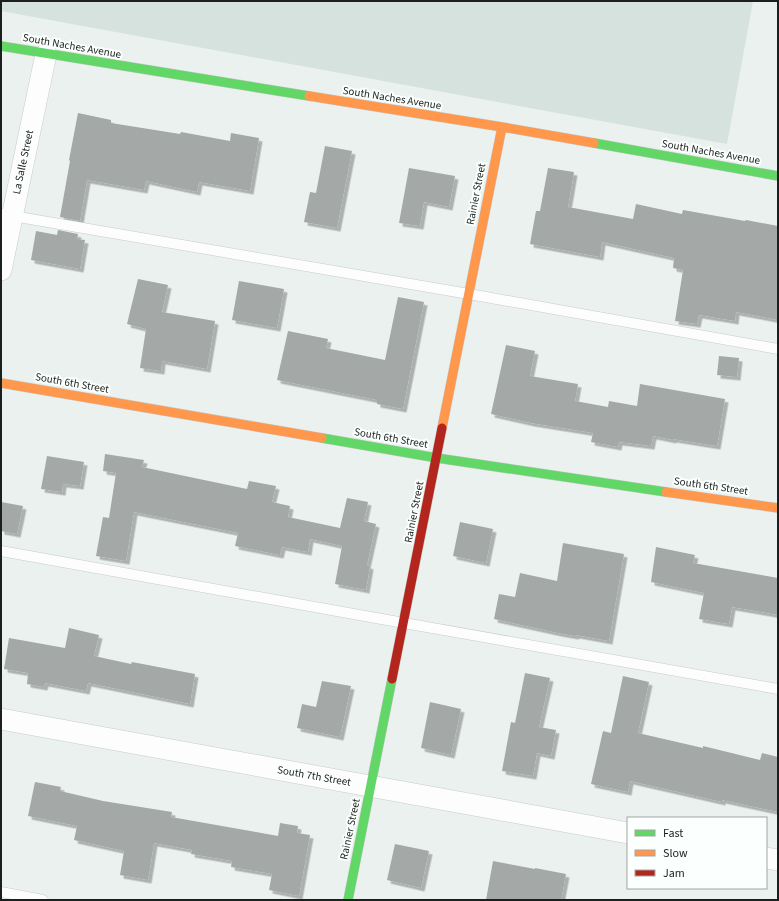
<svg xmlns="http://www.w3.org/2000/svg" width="779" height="901" font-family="'Source Sans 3',sans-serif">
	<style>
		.built { fill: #d6e2dd }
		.building { fill: #a4a8a7; filter: url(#shadow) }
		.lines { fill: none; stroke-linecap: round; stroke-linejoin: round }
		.lane-casing { stroke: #c7cbc9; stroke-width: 11 }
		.street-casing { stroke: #c7cbc9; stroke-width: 22 }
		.fast-casing { stroke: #c7cbc9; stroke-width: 10 }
		.slow-casing { stroke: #c7cbc9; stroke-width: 10 }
		.jam-casing { stroke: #c7cbc9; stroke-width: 10 }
		.lane { stroke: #fcfdfc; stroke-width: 10 }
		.street { stroke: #fcfdfc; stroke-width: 21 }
		.fast { stroke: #63d668; stroke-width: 9 }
		.slow { stroke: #ff974d; stroke-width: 9 }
		.jam { stroke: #b3261e; stroke-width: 9 }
		.labels { text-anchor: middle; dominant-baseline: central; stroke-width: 4; stroke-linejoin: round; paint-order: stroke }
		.street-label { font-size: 11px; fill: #1b1f1d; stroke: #fbfffd }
	</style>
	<defs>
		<filter id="shadow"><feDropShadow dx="3.5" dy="3.5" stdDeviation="0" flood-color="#0004"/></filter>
	</defs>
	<rect width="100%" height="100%" fill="#ebf1ee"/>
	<path class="built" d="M 1,1 L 753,1 L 727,144 L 1,11 Z"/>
	<path class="building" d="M 78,113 L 111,120 L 111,123 L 180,134 L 181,132 L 230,141 L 231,133 L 259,138 L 250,191 L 199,182 L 197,192 L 146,181 L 144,190 L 87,180 L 80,221 L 60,217 L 70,161 L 69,160 Z
		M 325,146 L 352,151 L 337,228 L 304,222 L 310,192 L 316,193 Z
		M 409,168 L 455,176 L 449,207 L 424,202 L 420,226 L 399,223 Z
		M 548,168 L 574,172 L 568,207 L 633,219 L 636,204 L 682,214 L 683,210 L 745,221 L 746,220 L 778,226 L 778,320 L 736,312 L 735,321 L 699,315 L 697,324 L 675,321 L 683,270 L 673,268 L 674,258 L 602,242 L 600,257 L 530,244 L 536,211 L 540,211 Z
		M 58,230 L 78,234 L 77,239 L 85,240 L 80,269 L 31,260 L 36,231 L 57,235 Z
		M 138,279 L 168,285 L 162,312 L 215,321 L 207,369 L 162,361 L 161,371 L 140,368 L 146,329 L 127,324 Z
		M 239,281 L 284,289 L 277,328 L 232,320 Z
		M 398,297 L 424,302 L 403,409 L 377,404 L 377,400 L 277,380 L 288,331 L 328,339 L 326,348 L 385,360 Z
		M 506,345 L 535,351 L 530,376 L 578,384 L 575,401 L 608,407 L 609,401 L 637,406 L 640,384 L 725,399 L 717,446 L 673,439 L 673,440 L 653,436 L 651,446 L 619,442 L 618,447 L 591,442 L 593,433 L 531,423 L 491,414 Z
		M 719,356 L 739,358 L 737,377 L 717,375 Z
		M 105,454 L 144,460 L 142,467 L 247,489 L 249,481 L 276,486 L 272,502 L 290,506 L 288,517 L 340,528 L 347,498 L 368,502 L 364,521 L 376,524 L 367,565 L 370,566 L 366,590 L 335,584 L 342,546 L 310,539 L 308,552 L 282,547 L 280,555 L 235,546 L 238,533 L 134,512 L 126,561 L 96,556 L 103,517 L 109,518 L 116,473 L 103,471 Z
		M 47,456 L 84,462 L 80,486 L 63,484 L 62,492 L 41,489 Z
		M 1,502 L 23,506 L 17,534 L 1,531 Z
		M 460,522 L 493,529 L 486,563 L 453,556 Z
		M 563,543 L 624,554 L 609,641 L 576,635 L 575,636 L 558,633 L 494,619 L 499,594 L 515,597 L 520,573 L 557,581 Z
		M 656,547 L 695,555 L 693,563 L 778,578 L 778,615 L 732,607 L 729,624 L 699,619 L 704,593 L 651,582 Z
		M 69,628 L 99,635 L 94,656 L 131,664 L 132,662 L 195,674 L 190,704 L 88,683 L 86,691 L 45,683 L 44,687 L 27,684 L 28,673 L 4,669 L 9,638 L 65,648 Z
		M 525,673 L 550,678 L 539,727 L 556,730 L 551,756 L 537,753 L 533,776 L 502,771 L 511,722 L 515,723 Z
		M 623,676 L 649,682 L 638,733 L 703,748 L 703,746 L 760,760 L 762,753 L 778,757 L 778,812 L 722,800 L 722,802 L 630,781 L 628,792 L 591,784 L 603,731 L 611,733 Z
		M 322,681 L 351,686 L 340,737 L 297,728 L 302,704 L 316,707 Z
		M 430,702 L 461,709 L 451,755 L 421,748 Z
		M 35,782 L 61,787 L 60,791 L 103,801 L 172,812 L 171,817 L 278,836 L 280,823 L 298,826 L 297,833 L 310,835 L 299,896 L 269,890 L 272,874 L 231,867 L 232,861 L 191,854 L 192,850 L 154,843 L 148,880 L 120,875 L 124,851 L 74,840 L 77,826 L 28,816 Z
		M 395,844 L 429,851 L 421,888 L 387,880 Z
		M 493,861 L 535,869 L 535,868 L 566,874 L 561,900 L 486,900 Z"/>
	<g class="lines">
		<g class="lane-casing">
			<path id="lane" d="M 1,214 L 469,294 L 778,349
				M 1,551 L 404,623 L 778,689
				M 1,892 L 43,900"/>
		</g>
		<g class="street-casing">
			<path id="street" d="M 1,270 L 46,54
				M 1,719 L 628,833
				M 766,858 L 778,860"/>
		</g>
		<g class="fast-casing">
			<path id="fast" d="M 1,46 L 309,96
				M 594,143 L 778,176
				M 322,438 L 437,458 L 666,492
				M 348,900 L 392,679"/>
		</g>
		<g class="slow-casing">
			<path id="slow" d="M 309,96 L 502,127 L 594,143
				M 1,383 L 322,438
				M 442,428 L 502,127
				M 666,492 L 778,508"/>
		</g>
		<g class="jam-casing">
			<path id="jam" d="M 392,679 L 442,428"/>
		</g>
		<use href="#lane" class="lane"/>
		<use href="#street" class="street"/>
		<use href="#fast" class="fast"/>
		<use href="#slow" class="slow"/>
		<use href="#jam" class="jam"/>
	</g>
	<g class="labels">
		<g class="street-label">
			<text transform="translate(72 46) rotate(10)">South Naches Avenue</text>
			<text transform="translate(392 98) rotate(9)">South Naches Avenue</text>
			<text transform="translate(711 152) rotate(10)">South Naches Avenue</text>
			<text transform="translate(23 162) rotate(-78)">La Salle Street</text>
			<text transform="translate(476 194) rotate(-79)">Rainier Street</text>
			<text transform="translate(72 383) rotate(10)">South 6th Street</text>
			<text transform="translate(391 438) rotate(10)">South 6th Street</text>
			<text transform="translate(711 486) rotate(8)">South 6th Street</text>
			<text transform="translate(414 512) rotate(-79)">Rainier Street</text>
			<text transform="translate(314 776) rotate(10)">South 7th Street</text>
			<text transform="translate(350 829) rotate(-78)">Rainier Street</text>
		</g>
	</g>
	<rect width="779" height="901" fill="none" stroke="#1b1f1d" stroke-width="4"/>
	<rect x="627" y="817" width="140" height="72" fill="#fbfffd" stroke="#a1a5a3"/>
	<rect x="635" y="830" width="20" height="6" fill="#63d668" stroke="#a1a5a3"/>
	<text x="663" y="837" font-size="12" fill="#1b1f1d">Fast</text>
	<rect x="635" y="850" width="20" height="6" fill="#ff974d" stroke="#a1a5a3"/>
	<text x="663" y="857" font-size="12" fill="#1b1f1d">Slow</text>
	<rect x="635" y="870" width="20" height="6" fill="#b3261e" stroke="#a1a5a3"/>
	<text x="663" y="877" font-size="12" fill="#1b1f1d">Jam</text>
</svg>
